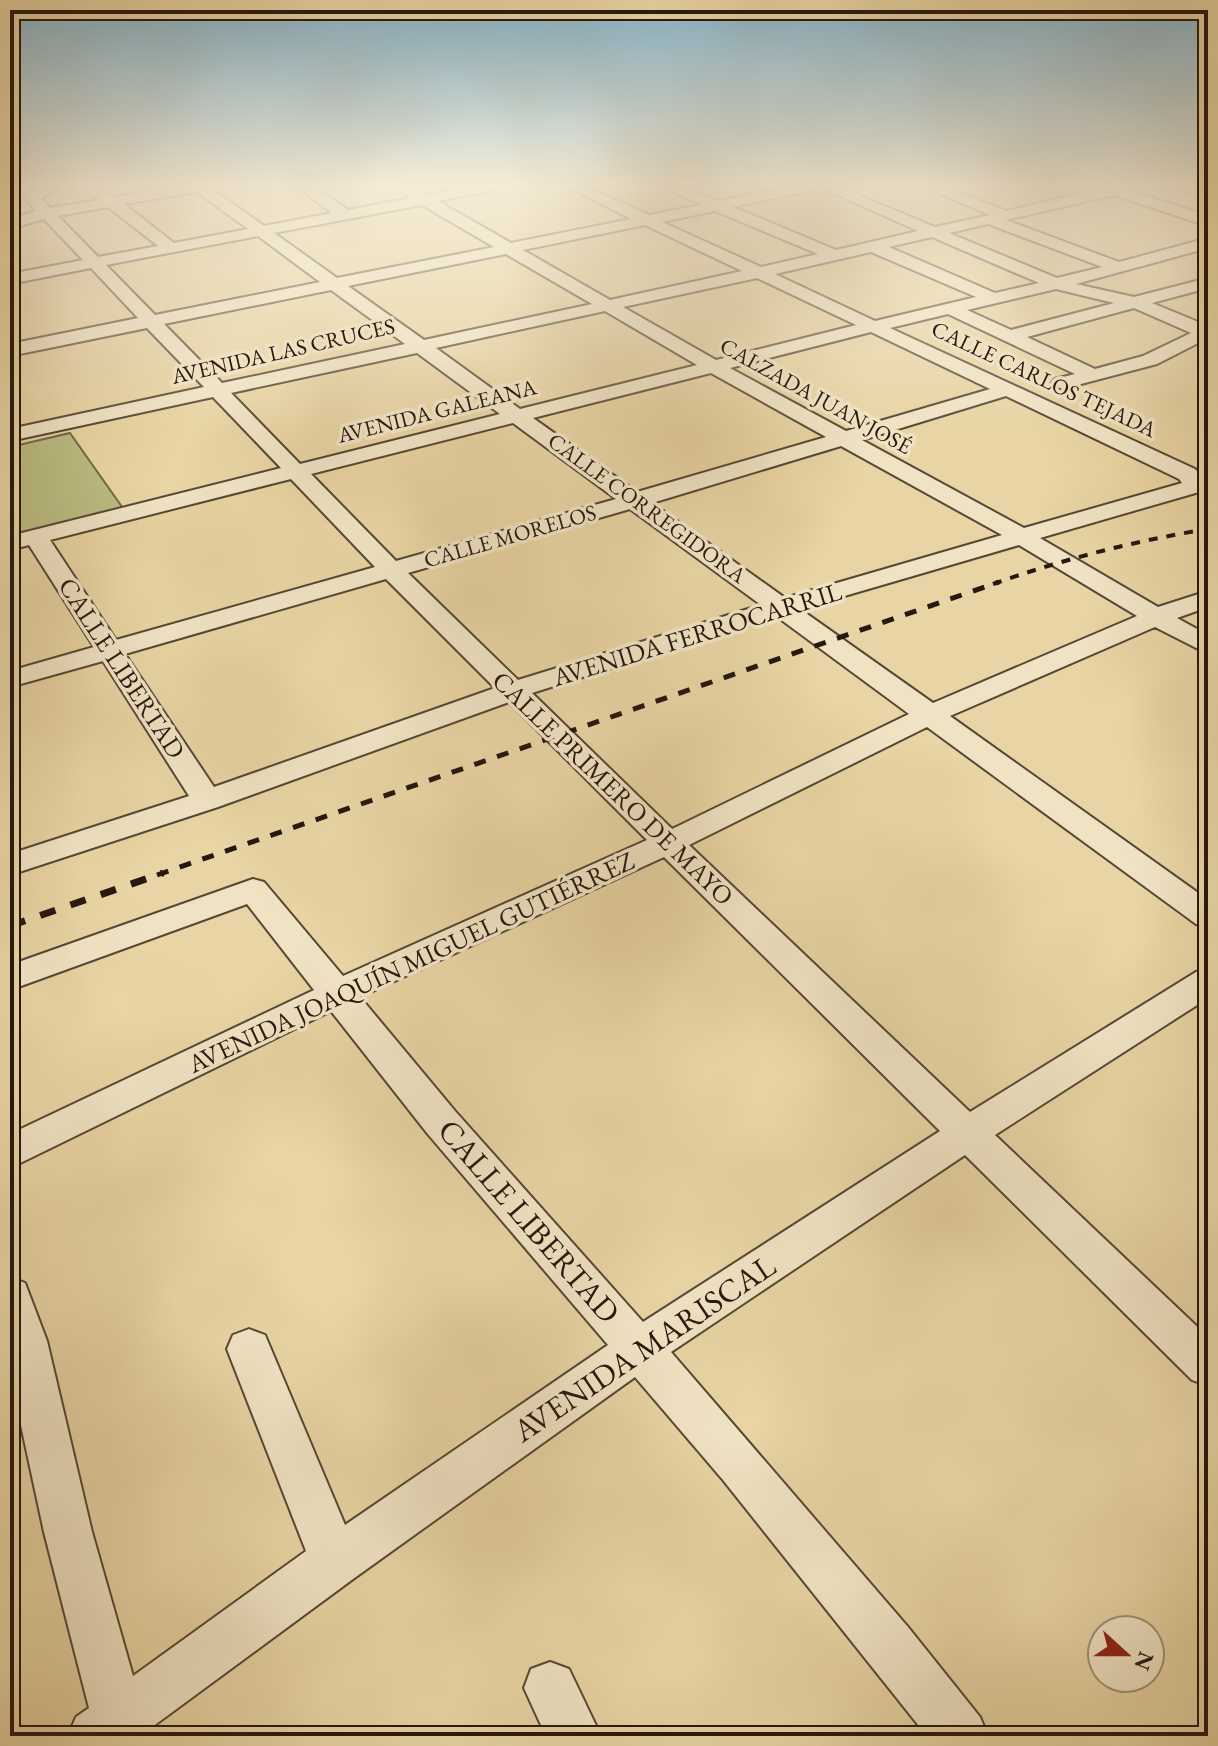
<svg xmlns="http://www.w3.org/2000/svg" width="1218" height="1746" font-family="'EB Garamond',serif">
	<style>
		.green { fill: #babc83; stroke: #706a48; stroke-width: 2 }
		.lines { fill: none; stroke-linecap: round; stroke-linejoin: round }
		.minor-casing { stroke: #564734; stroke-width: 4 }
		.minor { fill: #f0e3c4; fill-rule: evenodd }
		.rail-far2 { stroke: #26180e; stroke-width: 4; stroke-dasharray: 9 9; stroke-linecap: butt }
		.rail-far1 { stroke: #26180e; stroke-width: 5; stroke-dasharray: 12 12; stroke-linecap: butt }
		.rail { stroke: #26180e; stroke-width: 7; stroke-dasharray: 16 16; stroke-linecap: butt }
		.labels { text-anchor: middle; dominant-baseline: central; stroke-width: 7; stroke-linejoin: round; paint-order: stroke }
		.far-street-label { font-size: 22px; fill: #26180e; stroke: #f0e3c4 }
		.street-label { font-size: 26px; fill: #26180e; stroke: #f0e3c4 }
		.near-street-label { font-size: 32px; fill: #26180e; stroke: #f0e3c4 }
	</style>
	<rect width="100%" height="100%" fill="#e8d4a4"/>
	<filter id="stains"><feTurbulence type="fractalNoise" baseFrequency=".0025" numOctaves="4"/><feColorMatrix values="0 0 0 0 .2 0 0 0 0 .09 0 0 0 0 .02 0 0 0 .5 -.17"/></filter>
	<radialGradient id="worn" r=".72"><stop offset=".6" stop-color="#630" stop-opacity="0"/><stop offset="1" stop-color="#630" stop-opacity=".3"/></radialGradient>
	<path class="green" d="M 70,433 L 127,514 L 10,543 L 10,447 Z"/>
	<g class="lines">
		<g class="minor-casing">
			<path id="minor" d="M 42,187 L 61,187 L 41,198 L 50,208 L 99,200 L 92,193 L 99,189 L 114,197 L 175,187 L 209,187 L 264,226 L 332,213 L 297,187 L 314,187 L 348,210 L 410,198 L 395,187 L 412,187 L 426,195 L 468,187 L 497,187 L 490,191 L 438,201 L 511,243 L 631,219 L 569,187 L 587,187 L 649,215 L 701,205 L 664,187 L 683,187 L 718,201 L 789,187 L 817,187 L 810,191 L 733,207 L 836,250 L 918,231 L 820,187 L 839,187 L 935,227 L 990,215 L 924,187 L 944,187 L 1007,211 L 1099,189 L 1098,187 L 1135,187 L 1131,191 L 1208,216 L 1208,226 L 1114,195 L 1006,220 L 1119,262 L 1208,238 L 1208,248 L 1076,284 L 1134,297 L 1208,278 L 1208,288 L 1152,303 L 1208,326 L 1208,338 L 1157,364 L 1062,389 L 1052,383 L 1055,379 L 1075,374 L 948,314 L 890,328 L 1195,469 L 1205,479 L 1199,492 L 1040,538 L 1158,607 L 1208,591 L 1208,607 L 1177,618 L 1208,635 L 1208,654 L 1155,627 L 950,716 L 1208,900 L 1208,927 L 1196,924 L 927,727 L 689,845 L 970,1112 L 1196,972 L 1208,969 L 1208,998 L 995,1135 L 1208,1337 L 1208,1386 L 1192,1380 L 965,1155 L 671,1352 L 908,1627 L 980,1717 L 988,1736 L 927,1736 L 723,1480 L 635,1377 L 353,1579 L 148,1730 L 150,1736 L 68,1736 L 76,1717 L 89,1708 L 44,1532 L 10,1374 L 10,1277 L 25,1283 L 47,1341 L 92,1532 L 133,1676 L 306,1551 L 227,1349 L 233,1335 L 249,1329 L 265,1335 L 345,1525 L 608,1345 L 427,1133 L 331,1011 L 10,1168 L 10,1134 L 314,990 L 247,904 L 10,990 L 10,965 L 253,879 L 264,882 L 343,976 L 647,840 L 509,702 L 218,807 L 10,875 L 10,854 L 189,796 L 103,661 L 10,687 L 10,671 L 94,647 L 29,545 L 10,550 L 10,536 L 281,468 L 213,397 L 10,441 L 10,429 L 204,387 L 147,328 L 10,356 L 10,344 L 138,318 L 91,268 L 10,284 L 10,274 L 83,260 L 44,219 L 10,229 L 10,219 L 36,211 L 24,197 ZM 197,192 L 248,229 L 174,243 L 124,204 ZM 422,205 L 494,247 L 337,278 L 274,233 ZM 108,207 L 158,246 L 98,257 L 58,216 ZM 715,211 L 818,254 L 761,267 L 662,222 ZM 988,224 L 1102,267 L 1057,278 L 949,233 ZM 645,225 L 742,271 L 610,300 L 523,250 ZM 258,236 L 320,282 L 155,315 L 106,265 ZM 932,237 L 1039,283 L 995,293 L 889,247 ZM 871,252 L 976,297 L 875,321 L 775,274 ZM 506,254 L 592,304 L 424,340 L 348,286 ZM 757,278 L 856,325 L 716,360 L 623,307 ZM 1056,289 L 1114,303 L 1011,330 L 967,310 ZM 331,290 L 405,344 L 222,383 L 164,324 ZM 1134,308 L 1191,333 L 1143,356 L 1095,369 L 1027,337 ZM 605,311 L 697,365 L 520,409 L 436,348 ZM 871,332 L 990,389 L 846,431 L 730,368 ZM 417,353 L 500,414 L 300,464 L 231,393 ZM 711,373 L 826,437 L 637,492 L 533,418 ZM 1006,396 L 1179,479 L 1182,483 L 1024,528 L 862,440 ZM 513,423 L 616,499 L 396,561 L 311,474 ZM 841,446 L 1002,535 L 785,598 L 652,503 ZM 291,479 L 375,567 L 116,640 L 50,540 ZM 630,509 L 761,605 L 518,680 L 408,573 ZM 1019,545 L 1137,616 L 933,703 L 800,609 ZM 386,579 L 495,688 L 214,787 L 125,654 ZM 776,616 L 909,714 L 672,829 L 532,693 ZM 664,857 L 940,1131 L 643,1322 L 455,1111 L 360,997 Z
				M 1180,187 L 1208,188 L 1208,197 L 1182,190 Z
				M 550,1662 L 569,1669 L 601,1736 L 546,1736 L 524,1688 L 531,1669 Z"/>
		</g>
		<use href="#minor" class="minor"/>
		<path class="rail-far2" d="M 993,584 C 1064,559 1134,541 1208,529"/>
		<path class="rail-far1" d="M 157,875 L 999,582"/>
		<path class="rail" d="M 10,926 L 163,873"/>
	</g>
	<linearGradient id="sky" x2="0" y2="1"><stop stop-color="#87b6cd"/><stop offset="0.43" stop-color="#f5ecd6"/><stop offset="1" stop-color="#f5ecd6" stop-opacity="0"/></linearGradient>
	<rect width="1218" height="431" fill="url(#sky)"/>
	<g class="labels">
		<g class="far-street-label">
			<text transform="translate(283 351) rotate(-13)">AVENIDA LAS CRUCES</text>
			<text transform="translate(1044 379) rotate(25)">CALLE CARLOS TEJADA</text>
			<text transform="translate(816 396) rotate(29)">CALZADA JUAN JOSÉ</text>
			<text transform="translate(437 411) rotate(-14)">AVENIDA GALEANA</text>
			<text transform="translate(647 508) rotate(36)">CALLE CORREGIDORA</text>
			<text transform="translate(510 536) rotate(-16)">CALLE MORELOS</text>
		</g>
		<g class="street-label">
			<text transform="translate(697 634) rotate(-17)">AVENIDA FERROCARRIL</text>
			<text transform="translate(122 668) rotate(57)">CALLE LIBERTAD</text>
			<text transform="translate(613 788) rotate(44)">CALLE PRIMERO DE MAYO</text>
			<text transform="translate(411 962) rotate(-25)">AVENIDA JOAQUÍN MIGUEL GUTIÉRREZ</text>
		</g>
		<g class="near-street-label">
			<text transform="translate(529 1221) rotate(49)">CALLE LIBERTAD</text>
			<text transform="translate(644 1348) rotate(-34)">AVENIDA MARISCAL</text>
		</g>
	</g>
	<rect width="1218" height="1746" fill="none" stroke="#e8d4a4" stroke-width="40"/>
	<rect x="12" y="12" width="1194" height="1722" fill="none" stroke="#26180e" stroke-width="4"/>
	<rect x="20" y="20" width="1178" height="1706" fill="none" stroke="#26180e" stroke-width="2"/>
	<g transform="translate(1126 1654) rotate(111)"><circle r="38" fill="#f0e3c4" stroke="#9f927b" stroke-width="2"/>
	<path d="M0-6L14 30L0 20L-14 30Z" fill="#8f2418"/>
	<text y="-12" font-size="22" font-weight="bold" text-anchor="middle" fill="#26180e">N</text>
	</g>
	<rect width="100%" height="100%" filter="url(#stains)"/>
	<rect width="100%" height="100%" fill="url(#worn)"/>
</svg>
